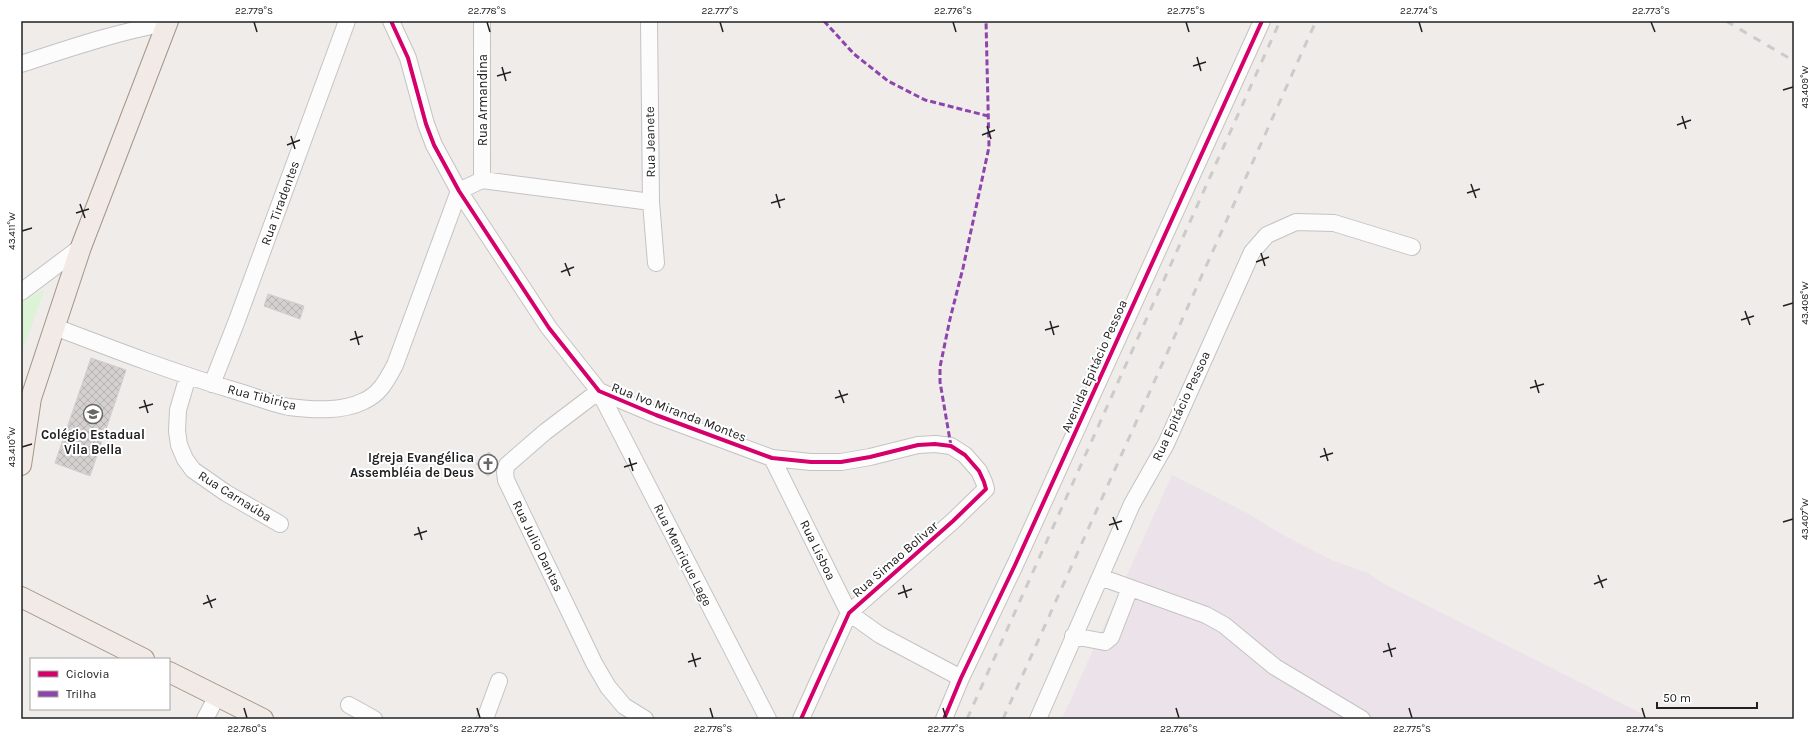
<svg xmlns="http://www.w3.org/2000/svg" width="1815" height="740" font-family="Karla,sans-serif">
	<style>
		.industrial { fill: #ece2ea }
		.park { fill: #dcf3d7 }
		.building { fill: url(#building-cross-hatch); stroke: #d2cdcb }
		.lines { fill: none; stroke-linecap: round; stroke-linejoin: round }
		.minor-casing { stroke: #c5c3c2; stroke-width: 18 }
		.major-casing { stroke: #a59586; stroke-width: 22 }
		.minor { stroke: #fdfcfc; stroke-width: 16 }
		.major { stroke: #f2eae7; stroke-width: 20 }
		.rail { stroke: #cbcbcb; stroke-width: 3; stroke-dasharray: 8 8; stroke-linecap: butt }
		.quiet { stroke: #8e44ad; stroke-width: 3; stroke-dasharray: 6 3; stroke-linecap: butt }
		.cycleway-casing { stroke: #fff; stroke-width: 6 }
		.cycleway { stroke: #d6006c; stroke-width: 4 }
		.ticks { fill: none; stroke: #212121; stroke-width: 1.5 }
		.labels { text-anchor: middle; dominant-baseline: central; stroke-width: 4; stroke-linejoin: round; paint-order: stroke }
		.street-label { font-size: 13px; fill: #212121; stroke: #fff }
		.poi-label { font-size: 13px; font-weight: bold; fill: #212121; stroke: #fff }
		.neatline { fill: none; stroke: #212121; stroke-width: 1.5 }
		.ticks-label { font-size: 10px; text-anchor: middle; fill: #212121 }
	</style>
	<defs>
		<pattern id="building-cross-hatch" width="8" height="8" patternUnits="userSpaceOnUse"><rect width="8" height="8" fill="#d4d0cf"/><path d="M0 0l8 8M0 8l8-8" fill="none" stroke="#b6b2b1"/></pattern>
	</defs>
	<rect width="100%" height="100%" fill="#efecea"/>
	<path class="industrial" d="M 1172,475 L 1249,514 L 1283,535 L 1334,561 L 1368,573 L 1384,584 L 1643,714 L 1641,719 L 1062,719 Z"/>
	<path class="park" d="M 44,290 L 21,356 L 21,300 Z"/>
	<path class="building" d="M 268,294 L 304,306 L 300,319 L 264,306 Z
		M 91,358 L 126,370 L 90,476 L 55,463 Z
		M 489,452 L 498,461 L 497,467 L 488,476 L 476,464 Z"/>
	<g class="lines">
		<g class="minor-casing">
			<path id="minor" d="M 391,21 L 408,58 L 426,124 L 434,145 L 459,191 L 549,328 L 599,391 L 656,415 L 772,458 L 811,462 L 841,462 L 870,457 L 918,445 L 935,444 L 951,446 L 965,455 L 979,471 L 984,482 L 986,489 L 953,521 L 849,613 L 801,719
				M 482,21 L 482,180
				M 649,21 L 651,202 L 656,263
				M 21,64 C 70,48 117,32 167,23
				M 21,292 L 81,247
				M 55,327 C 115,350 175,373 236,391 C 254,396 272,404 289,407 C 313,410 342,412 364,401 C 380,394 387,380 395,365 L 459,191 L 482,180 L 651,202
				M 188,376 L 178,410 L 177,431 L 179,445 L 185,459 L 193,470 L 226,493 L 280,524
				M 212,384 L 236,323 L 347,21
				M 772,458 L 849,613 L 880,635 L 961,678
				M 1100,577 L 1206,615 L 1224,625 L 1275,667 L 1362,719
				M 1073,636 L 1105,642 L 1111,637 L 1130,588
				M 349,705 L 374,719
				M 205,719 L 217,696
				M 485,719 L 499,681
				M 645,719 L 624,706 L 608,687 L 594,663 L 506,480 L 505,472 L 507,465 L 545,432 L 599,391 L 768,719
				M 944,719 L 961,678 L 1015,565 L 1262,21
				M 1038,719 L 1132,504 L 1166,444 L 1252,252 L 1267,235 L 1296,222 L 1334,223 L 1412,247"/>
		</g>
		<g class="major-casing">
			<path id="major" d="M 21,465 L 31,398 L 81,247 L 168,21
				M 21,597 L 144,659
				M 169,672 L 263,719"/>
		</g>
		<use href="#minor" class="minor"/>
		<use href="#major" class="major"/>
		<path class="rail" d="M 1726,21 L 1794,61
			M 967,719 L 1280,21
			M 1003,719 L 1316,21"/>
		<path class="quiet" d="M 824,21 L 854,54 L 888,81 L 925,100 L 988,116
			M 951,446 L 940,382 L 940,367 L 950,319 L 963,268 L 989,147 L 986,21"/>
		<g class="cycleway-casing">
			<path id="cycleway" d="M 391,21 L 408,58 L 426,124 L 434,145 L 459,191 L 549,328 L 599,391 L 656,415 L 772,458 L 811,462 L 841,462 L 870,457 L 918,445 L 935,444 L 951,446 L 965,455 L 979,471 L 984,482 L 986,489 L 953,521 L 849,613 L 801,719
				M 944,719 L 961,678 L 1015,565 L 1262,21"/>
		</g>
		<use href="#cycleway" class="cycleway"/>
	</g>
	<path class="ticks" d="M 254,22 L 257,32M 487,22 L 490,32M 720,22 L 723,32M 953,22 L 956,32M 1186,22 L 1189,32M 1419,22 L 1422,32M 1651,22 L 1655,32M 1197,57 L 1201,71M 1193,66 L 1206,62M 502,67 L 506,81M 497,76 L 511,72M 1783,90 L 1793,87M 1682,116 L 1686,129M 1677,125 L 1691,120M 987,126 L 991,139M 982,135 L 995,130M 291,136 L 295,149M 287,145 L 300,140M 1471,184 L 1476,198M 1467,193 L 1480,189M 776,194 L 780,208M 771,203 L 785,199M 80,204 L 85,218M 76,213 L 89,209M 22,231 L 32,228M 1261,253 L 1265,266M 1256,262 L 1269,257M 565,263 L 570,276M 561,272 L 574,267M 1783,306 L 1793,303M 1745,311 L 1750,325M 1741,320 L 1754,316M 1050,321 L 1054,335M 1045,330 L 1059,326M 355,331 L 359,345M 350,340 L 363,336M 1535,380 L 1539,393M 1530,388 L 1544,384M 839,390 L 844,403M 835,398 L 848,394M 144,400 L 148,413M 139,408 L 153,404M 22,447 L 32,444M 1324,448 L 1328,461M 1320,457 L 1333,453M 629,458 L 633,471M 624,467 L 637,463M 1113,517 L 1118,530M 1783,522 L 1793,519M 1109,525 L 1122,521M 418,527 L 422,540M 414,535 L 427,531M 1598,575 L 1603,588M 1594,584 L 1607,579M 903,585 L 907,598M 898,594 L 912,589M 207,595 L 212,608M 203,604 L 216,599M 1388,643 L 1392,657M 1383,652 L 1396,648M 692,653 L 696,667M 688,662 L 701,658M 244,708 L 247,718M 477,708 L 480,718M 710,708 L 713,718M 943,708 L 946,718M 1176,708 L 1179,718M 1409,708 L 1412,718M 1642,708 L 1645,718"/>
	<defs>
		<g id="school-ring" transform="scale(1)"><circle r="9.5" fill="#fff" stroke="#696867" stroke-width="1.5"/><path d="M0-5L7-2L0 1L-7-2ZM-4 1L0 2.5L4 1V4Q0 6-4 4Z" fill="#696867"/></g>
		<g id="church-ring" transform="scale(1)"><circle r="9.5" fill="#fff" stroke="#696867" stroke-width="1.5"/><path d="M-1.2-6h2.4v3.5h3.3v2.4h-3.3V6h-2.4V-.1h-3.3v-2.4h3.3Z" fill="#696867"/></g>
	</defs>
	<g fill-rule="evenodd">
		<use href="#school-ring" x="93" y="414"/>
		<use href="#church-ring" x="488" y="464"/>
	</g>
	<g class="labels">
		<g class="street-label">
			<text transform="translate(482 100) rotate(-90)">Rua Armandina</text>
			<text transform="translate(650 142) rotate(-91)">Rua Jeanete</text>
			<text transform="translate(280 203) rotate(-70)">Rua Tiradentes</text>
			<text transform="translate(1094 366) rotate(-66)">Avenida Epitácio Pessoa</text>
			<text transform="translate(262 397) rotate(14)">Rua Tibiriça</text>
			<text transform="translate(1181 406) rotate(-65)">Rua Epitácio Pessoa</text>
			<text transform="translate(679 412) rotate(21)">Rua Ivo Miranda Montes</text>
			<text transform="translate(235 496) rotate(32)">Rua Carnaúba</text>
			<text transform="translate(538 546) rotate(64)">Rua Julio Dantas</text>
			<text transform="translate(818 550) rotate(64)">Rua Lisboa</text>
			<text transform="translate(683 555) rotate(63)">Rua Menrique Lage</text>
			<text transform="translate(895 559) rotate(-41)">Rua Simao Bolivar</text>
		</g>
		<g class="poi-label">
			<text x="93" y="434">Colégio Estadual<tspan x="93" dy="15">Vila Bella</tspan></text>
			<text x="474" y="457" text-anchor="end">Igreja Evangélica<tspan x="474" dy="15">Assembléia de Deus</tspan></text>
		</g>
	</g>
	<rect width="1815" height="740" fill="none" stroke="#ffffff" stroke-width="44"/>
	<rect x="30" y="658" width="140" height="52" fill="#ffffff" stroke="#a6a6a6"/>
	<rect x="38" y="671" width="20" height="6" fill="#d6006c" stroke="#a6a6a6"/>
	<text x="66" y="678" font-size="12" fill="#212121">Ciclovia</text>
	<rect x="38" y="691" width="20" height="6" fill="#8e44ad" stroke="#a6a6a6"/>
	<text x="66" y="698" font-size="12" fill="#212121">Trilha</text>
	<path d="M1657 702v6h100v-6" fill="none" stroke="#212121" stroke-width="2"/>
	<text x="1663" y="702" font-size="12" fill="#212121" stroke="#ffffff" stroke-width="3" paint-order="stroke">50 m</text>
	<rect x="22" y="22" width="1771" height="696" class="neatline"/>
	<g class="ticks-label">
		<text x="254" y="14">22.779°S</text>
		<text x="487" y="14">22.778°S</text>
		<text x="720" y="14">22.777°S</text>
		<text x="953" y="14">22.776°S</text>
		<text x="1186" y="14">22.775°S</text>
		<text x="1419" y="14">22.774°S</text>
		<text x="1651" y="14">22.773°S</text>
		<text transform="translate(1804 87) rotate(-90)" y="4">43.409°W</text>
		<text transform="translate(11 231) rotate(-90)" y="4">43.411°W</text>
		<text transform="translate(1804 303) rotate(-90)" y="4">43.408°W</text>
		<text transform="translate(11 447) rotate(-90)" y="4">43.410°W</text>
		<text transform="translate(1804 519) rotate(-90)" y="4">43.407°W</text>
		<text x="247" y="732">22.780°S</text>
		<text x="480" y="732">22.779°S</text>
		<text x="713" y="732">22.778°S</text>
		<text x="946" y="732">22.777°S</text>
		<text x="1179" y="732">22.776°S</text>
		<text x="1412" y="732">22.775°S</text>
		<text x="1645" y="732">22.774°S</text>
	</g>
</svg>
